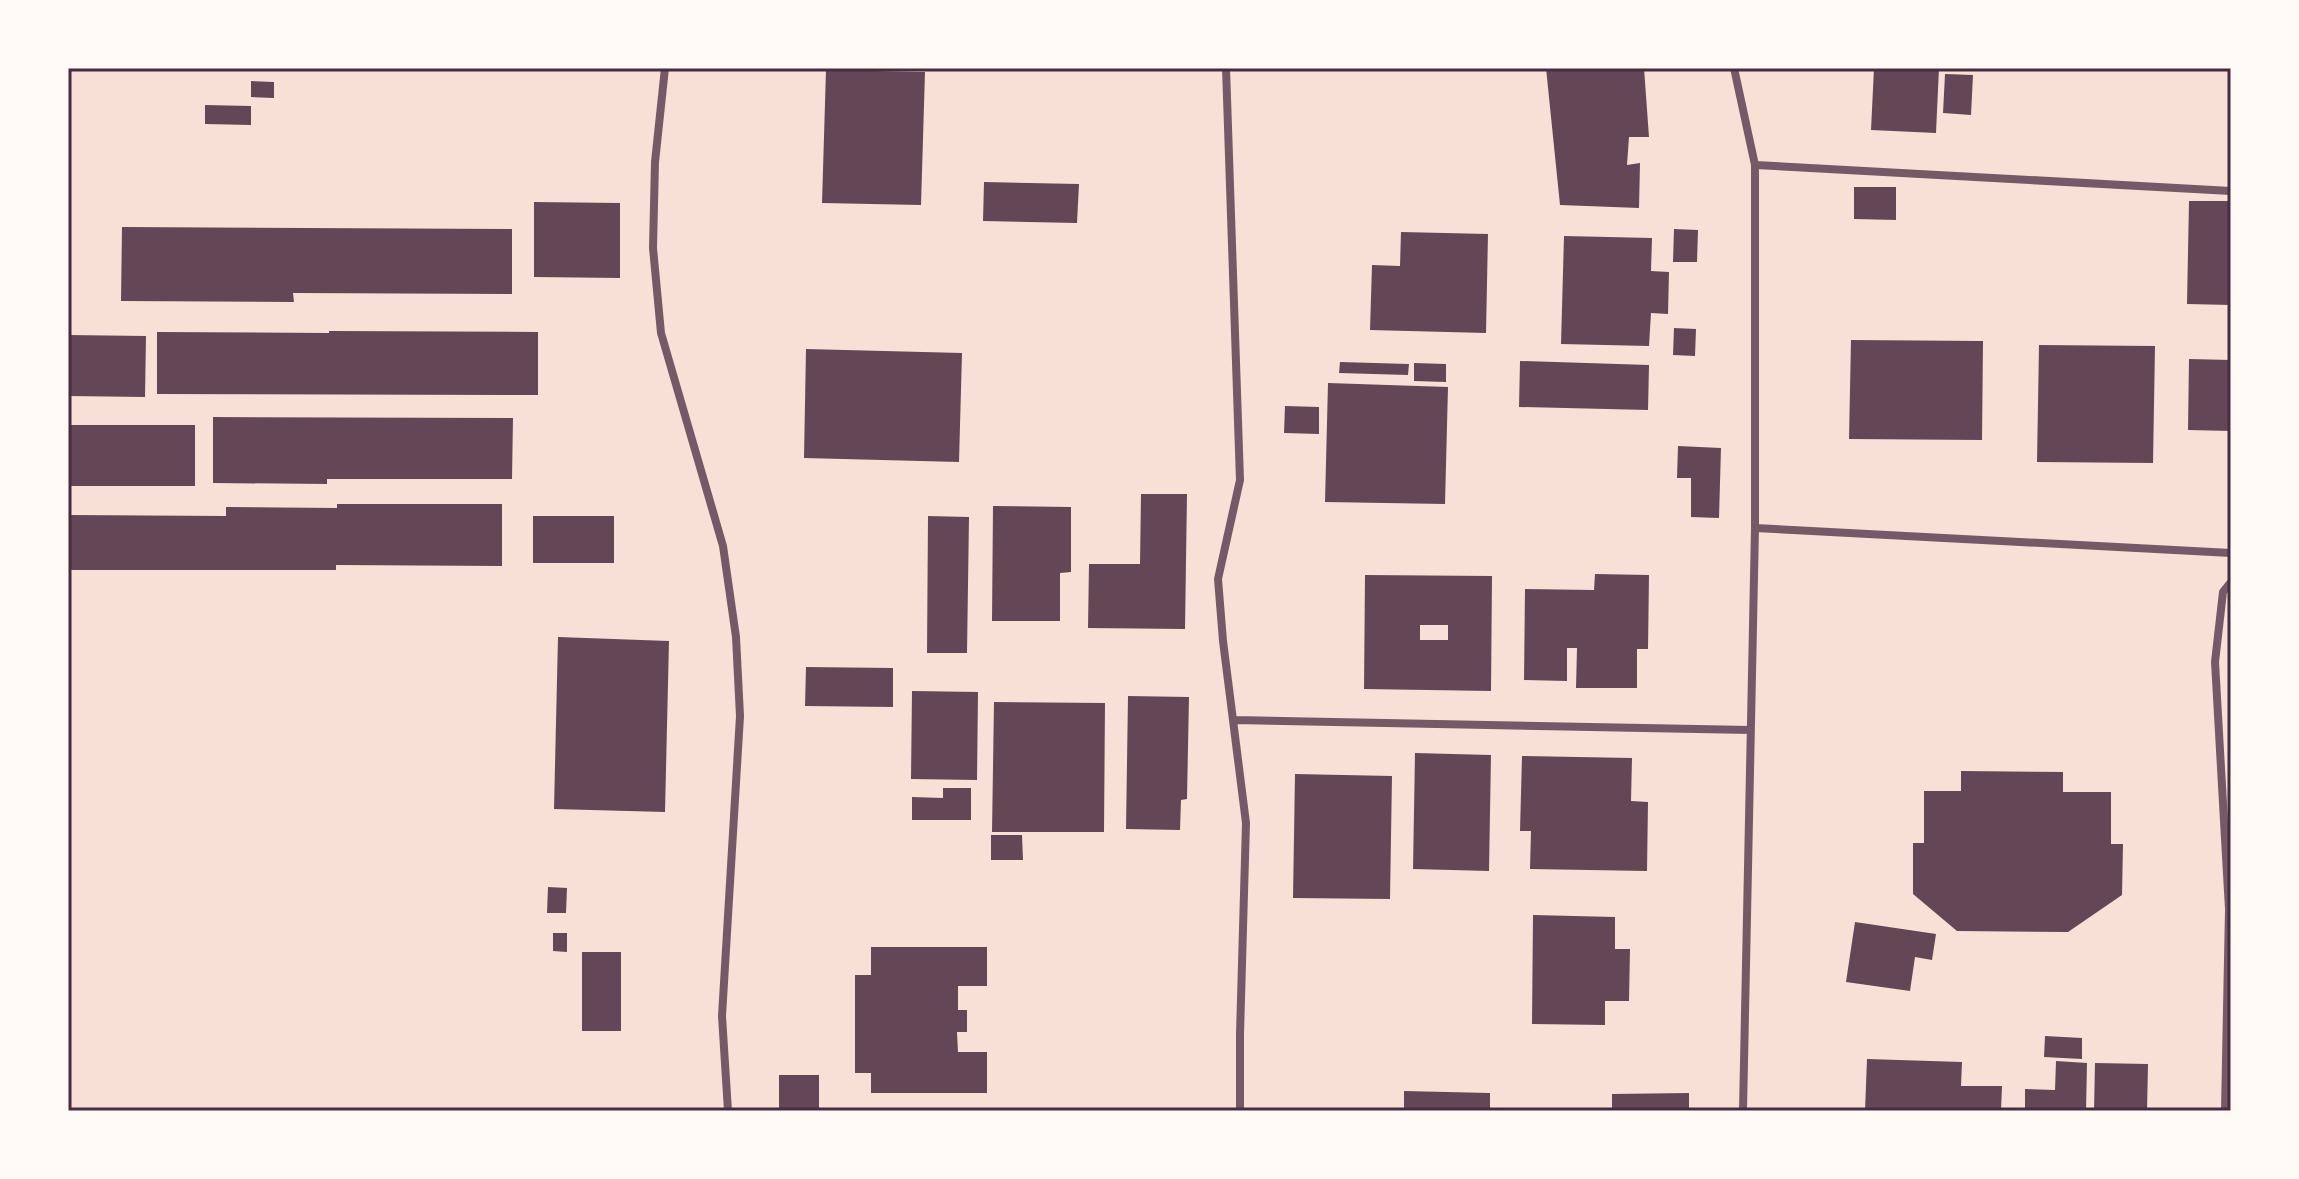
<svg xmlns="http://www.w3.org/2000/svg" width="2299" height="1179" font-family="'DM Sans',sans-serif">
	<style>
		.building { fill: #644757; fill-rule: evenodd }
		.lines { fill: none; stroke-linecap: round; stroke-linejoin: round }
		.minor { stroke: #755966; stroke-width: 8 }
		.neatline { fill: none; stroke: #4a2c40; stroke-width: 3 }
	</style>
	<rect width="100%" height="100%" fill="#f7e1d7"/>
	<path class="building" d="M 1546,68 L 1644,68 L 1649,137 L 1629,137 L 1627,165 L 1640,163 L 1639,208 L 1560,205 Z
		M 1874,68 L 1939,68 L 1936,133 L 1871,130 Z
		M 826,70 L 925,72 L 921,205 L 822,203 Z
		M 1945,74 L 1973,75 L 1971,115 L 1943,113 Z
		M 251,81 L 274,82 L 274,98 L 251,97 Z
		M 205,105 L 251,106 L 251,125 L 205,124 Z
		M 984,182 L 1079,184 L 1077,223 L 983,221 Z
		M 1854,187 L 1896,187 L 1896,220 L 1854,219 Z
		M 2189,201 L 2231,201 L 2231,305 L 2187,304 Z
		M 534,202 L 620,203 L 620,278 L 534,277 Z
		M 122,227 L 512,229 L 512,294 L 293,293 L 294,302 L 121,301 Z
		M 1674,229 L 1698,230 L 1697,262 L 1673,262 Z
		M 1401,232 L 1488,234 L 1486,333 L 1370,330 L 1372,265 L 1400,266 Z
		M 1564,236 L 1652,238 L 1651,271 L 1669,272 L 1668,314 L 1651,313 L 1649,346 L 1561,344 Z
		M 1674,328 L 1696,329 L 1695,356 L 1673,355 Z
		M 329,331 L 538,332 L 538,395 L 157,394 L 157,332 L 329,333 Z
		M 68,335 L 146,336 L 145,397 L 68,396 Z
		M 1851,340 L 1983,341 L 1982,440 L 1849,439 Z
		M 2039,345 L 2155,346 L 2153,463 L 2037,462 Z
		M 806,349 L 962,353 L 959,462 L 804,458 Z
		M 2189,359 L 2231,360 L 2231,431 L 2188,430 Z
		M 1520,361 L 1649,365 L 1648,410 L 1519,407 Z
		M 1340,362 L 1409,364 L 1408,375 L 1339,373 Z
		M 1414,363 L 1446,364 L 1446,382 L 1414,381 Z
		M 1328,383 L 1448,387 L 1445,504 L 1325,502 Z
		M 1285,406 L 1319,407 L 1319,434 L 1284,433 Z
		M 213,417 L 513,418 L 512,479 L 327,479 L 327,484 L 213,483 Z
		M 68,425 L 195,425 L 195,486 L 68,486 Z
		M 1678,446 L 1721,448 L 1719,518 L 1691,517 L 1691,478 L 1677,478 Z
		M 1141,494 L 1187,494 L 1185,629 L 1088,628 L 1089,564 L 1140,564 Z
		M 337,504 L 502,504 L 502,566 L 336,565 L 336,570 L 68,570 L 68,515 L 226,516 L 226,507 L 337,508 Z
		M 993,506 L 1071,507 L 1071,572 L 1060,573 L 1060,621 L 992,621 Z
		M 533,516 L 614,516 L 614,563 L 533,563 Z
		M 928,516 L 969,517 L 967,653 L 927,653 Z
		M 1595,574 L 1649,575 L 1648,649 L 1637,649 L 1637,688 L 1576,688 L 1577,648 L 1567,648 L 1567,681 L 1524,680 L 1525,589 L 1594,590 Z
		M 1365,575 L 1492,576 L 1491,691 L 1364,689 ZM 1420,625 L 1448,625 L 1448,640 L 1420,640 Z
		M 558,637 L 669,641 L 665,812 L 554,809 Z
		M 806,667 L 893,668 L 893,707 L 805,706 Z
		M 912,691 L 978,692 L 977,780 L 911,779 Z
		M 1128,696 L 1189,697 L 1187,799 L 1181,800 L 1180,830 L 1126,829 Z
		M 994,702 L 1105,703 L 1104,832 L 992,832 Z
		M 1415,753 L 1491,755 L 1489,871 L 1413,869 Z
		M 1522,756 L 1632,758 L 1631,801 L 1648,802 L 1647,871 L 1530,869 L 1531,831 L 1520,831 Z
		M 1961,771 L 2063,772 L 2063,792 L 2111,792 L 2111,844 L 2123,844 L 2122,895 L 2068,932 L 1957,931 L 1913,894 L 1913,843 L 1924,843 L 1924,791 L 1961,791 Z
		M 1295,774 L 1392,776 L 1390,899 L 1293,898 Z
		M 943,788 L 971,788 L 971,820 L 912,820 L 912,797 L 943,798 Z
		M 991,835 L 1022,835 L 1023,860 L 991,860 Z
		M 548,887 L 567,888 L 566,913 L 547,913 Z
		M 1533,915 L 1615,917 L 1615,949 L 1630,949 L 1629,1001 L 1605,1001 L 1605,1025 L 1532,1024 Z
		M 1855,922 L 1936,934 L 1932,960 L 1915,957 L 1910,991 L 1846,982 Z
		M 553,933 L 567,933 L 567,952 L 553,951 Z
		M 871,947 L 987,947 L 987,986 L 958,986 L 958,1010 L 967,1010 L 967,1032 L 957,1032 L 958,1052 L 987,1052 L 987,1093 L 871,1093 L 871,1073 L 855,1073 L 855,975 L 871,975 Z
		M 582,952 L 621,952 L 621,1031 L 582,1031 Z
		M 2045,1036 L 2082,1038 L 2082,1059 L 2044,1057 Z
		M 1867,1059 L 1962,1062 L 1961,1086 L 2002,1086 L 2001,1111 L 1865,1111 Z
		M 2056,1061 L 2087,1063 L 2086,1111 L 2025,1111 L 2025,1089 L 2055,1090 Z
		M 2095,1063 L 2148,1064 L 2147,1111 L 2094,1111 Z
		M 779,1075 L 819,1075 L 819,1111 L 779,1111 Z
		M 1404,1091 L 1490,1093 L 1490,1111 L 1404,1111 Z
		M 1689,1093 L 1689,1111 L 1612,1111 L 1612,1094 Z"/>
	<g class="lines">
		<path class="minor" d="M 665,68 L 655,162 L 653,248 L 661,333 L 723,546 L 736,637 L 740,716 L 722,1016 L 728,1111
			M 1226,68 L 1240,480 L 1218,579 L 1223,641 L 1246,823 L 1240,1034 L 1240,1111
			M 1734,68 L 1755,165 L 1755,528 L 1743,1111
			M 1755,165 L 2231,191
			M 1755,528 L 2231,553
			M 1233,720 L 1750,730
			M 2225,1111 L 2229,909 L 2215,662 L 2223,592 L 2231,582"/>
	</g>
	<rect width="2299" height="1179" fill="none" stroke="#fffaf5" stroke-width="140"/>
	<rect x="70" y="70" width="2159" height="1039" class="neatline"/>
</svg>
